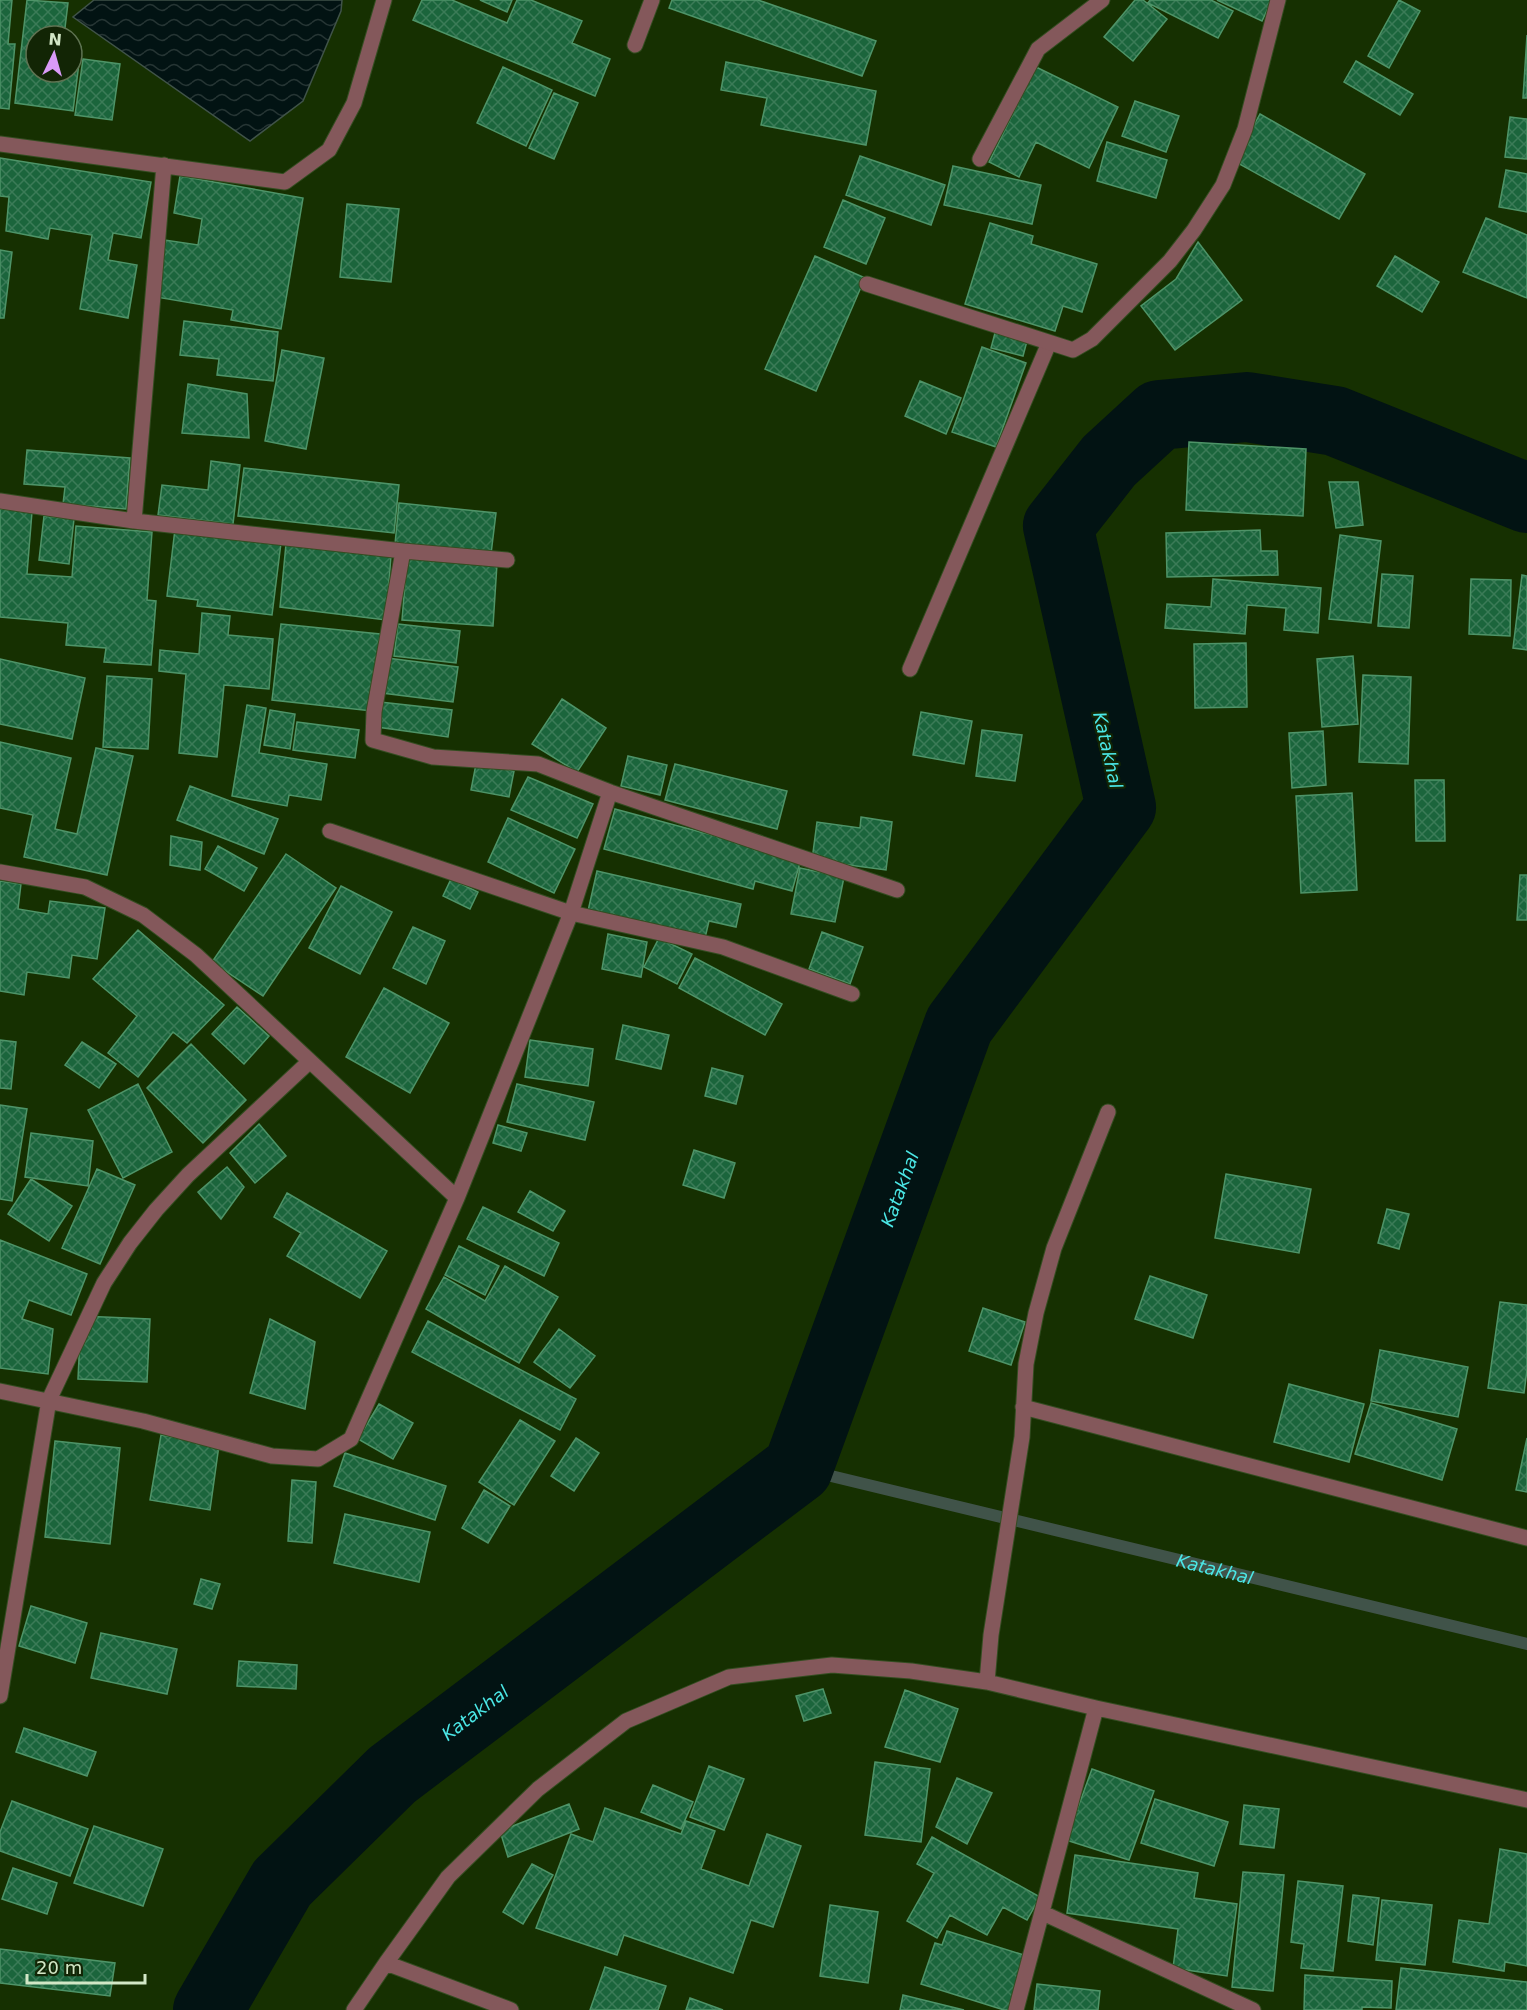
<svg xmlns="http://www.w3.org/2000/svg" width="1527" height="2010" font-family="'DejaVu Sans',sans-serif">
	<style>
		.water { fill: url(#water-waves); stroke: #405349; stroke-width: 1.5 }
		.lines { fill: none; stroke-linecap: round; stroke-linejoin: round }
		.stream { stroke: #405349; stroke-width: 12 }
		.river { stroke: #021313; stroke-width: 70 }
		.building { fill: url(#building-cross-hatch); stroke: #4e9468; stroke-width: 1.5 }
		.service-casing { stroke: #344d21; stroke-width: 17 }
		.minor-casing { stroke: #344d21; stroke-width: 17 }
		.service { stroke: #84585b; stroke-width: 15 }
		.minor { stroke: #84585b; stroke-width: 15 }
		.labels { text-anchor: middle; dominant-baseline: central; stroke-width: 4.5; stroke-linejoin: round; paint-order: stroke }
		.water-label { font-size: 18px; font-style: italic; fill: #4be7e6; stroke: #122505 }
	</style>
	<defs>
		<pattern id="water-waves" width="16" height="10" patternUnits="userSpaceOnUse" patternTransform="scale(1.5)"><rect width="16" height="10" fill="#021313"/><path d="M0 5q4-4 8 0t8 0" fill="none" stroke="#263534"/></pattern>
		<pattern id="building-cross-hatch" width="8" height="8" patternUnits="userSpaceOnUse" patternTransform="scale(1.5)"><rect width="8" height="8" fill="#1b653c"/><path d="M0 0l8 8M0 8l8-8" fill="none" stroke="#3b7b57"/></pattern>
	</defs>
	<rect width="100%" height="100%" fill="#163001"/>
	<path class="water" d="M 94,0 L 342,0 L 341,11 L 303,101 L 250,141 L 73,17 Z"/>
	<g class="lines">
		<path class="stream" id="s1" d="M 798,1468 L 1527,1644"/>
		<path class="river" id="s2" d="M 208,2010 L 282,1883 L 392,1775 L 798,1468 L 959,1025 L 1121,807 L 1058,526 L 1109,461 L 1159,415 L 1247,407 L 1335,421 L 1527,498"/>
	</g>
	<path class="building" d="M 0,0 L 12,0 L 8,44 L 15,44 L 9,109 L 0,108 Z
		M 27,0 L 68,3 L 64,36 L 36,36 L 36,72 L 72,72 L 72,46 L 81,47 L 73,111 L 15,103 Z
		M 422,0 L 452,0 L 507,23 L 517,0 L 531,0 L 582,21 L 572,43 L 610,59 L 595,96 L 413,20 Z
		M 480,0 L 512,0 L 507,12 Z
		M 672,0 L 758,0 L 876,41 L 862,76 L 669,8 Z
		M 1135,0 L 1143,0 L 1167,19 L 1133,61 L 1104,37 Z
		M 1150,0 L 1211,0 L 1233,11 L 1218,38 L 1148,3 Z
		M 1217,0 L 1272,0 L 1262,21 Z
		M 1399,0 L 1420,11 L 1389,68 L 1368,56 Z
		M 1527,35 L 1527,98 L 1523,98 Z
		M 83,59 L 120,64 L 112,120 L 75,115 Z
		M 1356,61 L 1413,94 L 1400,115 L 1344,82 Z
		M 726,62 L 876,91 L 866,145 L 761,125 L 767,98 L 721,90 Z
		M 503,67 L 552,90 L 526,146 L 477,123 Z
		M 1036,67 L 1118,107 L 1089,168 L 1036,142 L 1019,177 L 989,162 Z
		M 554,93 L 578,103 L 554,159 L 529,148 Z
		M 1135,101 L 1179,116 L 1166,152 L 1122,136 Z
		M 1260,114 L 1365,174 L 1339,219 L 1234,161 Z
		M 1510,117 L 1527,119 L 1527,159 L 1505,157 Z
		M 1107,142 L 1167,160 L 1156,198 L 1097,181 Z
		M 860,156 L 945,185 L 931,225 L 846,195 Z
		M 0,158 L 151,182 L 141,238 L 113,233 L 108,260 L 137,265 L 128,318 L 80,309 L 92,235 L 50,228 L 48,239 L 6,231 L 9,197 L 0,196 Z
		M 953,166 L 1041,185 L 1032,224 L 944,205 Z
		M 1506,170 L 1527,174 L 1527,212 L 1499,207 Z
		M 180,176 L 303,198 L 281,329 L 231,320 L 233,310 L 156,297 L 165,240 L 198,245 L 202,219 L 174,213 Z
		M 843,200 L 885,218 L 866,264 L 824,247 Z
		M 347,204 L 399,209 L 391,282 L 340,277 Z
		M 1486,218 L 1527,235 L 1527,298 L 1463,272 Z
		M 990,223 L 1033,236 L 1031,244 L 1097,264 L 1082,312 L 1063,306 L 1055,331 L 965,304 Z
		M 1198,242 L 1242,300 L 1175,350 L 1141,306 L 1176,279 Z
		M 0,250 L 12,252 L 4,318 L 0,318 Z
		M 815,256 L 865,278 L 816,391 L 765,369 Z
		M 1395,256 L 1439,282 L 1422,312 L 1377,286 Z
		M 184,321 L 278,332 L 273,381 L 217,375 L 219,359 L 180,355 Z
		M 995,333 L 1027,341 L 1023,356 L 991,348 Z
		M 982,347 L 1026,363 L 996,447 L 952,432 Z
		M 282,350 L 324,358 L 306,449 L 265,441 Z
		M 920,381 L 961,398 L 946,434 L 905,416 Z
		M 188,384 L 247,394 L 249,438 L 182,433 Z
		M 1189,442 L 1306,449 L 1303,516 L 1186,510 Z
		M 27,450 L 130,458 L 126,509 L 63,504 L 65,487 L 24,484 Z
		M 211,461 L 240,465 L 233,524 L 158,515 L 162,485 L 208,490 Z
		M 244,468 L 399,485 L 394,533 L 238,516 Z
		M 1329,482 L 1358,482 L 1363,525 L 1336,528 Z
		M 399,503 L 496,513 L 491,554 L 395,544 Z
		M 0,509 L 32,512 L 27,574 L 72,577 L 76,526 L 152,532 L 147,600 L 156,601 L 151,665 L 104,662 L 106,648 L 66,645 L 68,623 L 0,617 Z
		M 44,516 L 74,519 L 69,564 L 39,560 Z
		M 175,529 L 281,543 L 272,615 L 197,606 L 198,600 L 167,596 Z
		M 1260,530 L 1261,551 L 1277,551 L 1278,575 L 1167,577 L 1166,533 Z
		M 1340,535 L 1381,541 L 1371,623 L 1329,619 Z
		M 286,544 L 391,556 L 386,620 L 280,607 Z
		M 407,558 L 497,564 L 493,626 L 402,620 Z
		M 1382,574 L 1413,576 L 1409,628 L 1378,626 Z
		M 1522,575 L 1527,576 L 1527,650 L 1513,648 Z
		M 1213,579 L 1321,588 L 1318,633 L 1284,630 L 1286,608 L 1247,605 L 1245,634 L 1165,628 L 1167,604 L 1211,607 Z
		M 1471,579 L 1511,580 L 1510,636 L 1469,634 Z
		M 202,613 L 230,616 L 228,635 L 273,639 L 269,689 L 224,685 L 217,757 L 179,753 L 186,674 L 159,671 L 160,650 L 199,654 Z
		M 281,624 L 380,634 L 372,711 L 272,700 Z
		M 398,624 L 460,631 L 456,663 L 394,656 Z
		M 1246,643 L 1247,707 L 1195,708 L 1194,644 Z
		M 1353,656 L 1358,724 L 1322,727 L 1317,659 Z
		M 387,658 L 458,667 L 453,702 L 382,693 Z
		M 0,659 L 85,678 L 72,739 L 0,724 Z
		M 1363,675 L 1411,677 L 1408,764 L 1359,762 Z
		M 107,676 L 152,679 L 148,749 L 103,747 Z
		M 562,699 L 606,728 L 577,772 L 532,744 Z
		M 380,702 L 452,710 L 448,737 L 377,727 Z
		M 247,705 L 266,708 L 259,753 L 327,764 L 321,800 L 289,795 L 287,806 L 232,796 Z
		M 270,710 L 295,714 L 290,749 L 264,745 Z
		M 921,712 L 972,721 L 964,764 L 913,755 Z
		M 297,722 L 359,730 L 355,758 L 293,750 Z
		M 982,730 L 1022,735 L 1015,781 L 976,776 Z
		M 1323,731 L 1326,785 L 1292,788 L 1289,733 Z
		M 0,742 L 71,758 L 55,829 L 77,834 L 96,748 L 133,756 L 107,875 L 24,857 L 33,815 L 0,808 Z
		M 628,756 L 667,765 L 660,795 L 621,786 Z
		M 476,764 L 514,771 L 509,797 L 471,790 Z
		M 675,764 L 787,791 L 777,829 L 665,800 Z
		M 528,777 L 593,804 L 577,838 L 511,810 Z
		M 1415,780 L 1444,780 L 1445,841 L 1416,841 Z
		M 190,786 L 278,819 L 264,854 L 177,820 Z
		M 1352,793 L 1357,890 L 1301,893 L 1296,796 Z
		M 615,809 L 801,859 L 792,891 L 755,881 L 753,889 L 604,849 Z
		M 861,817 L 892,822 L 886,870 L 812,860 L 817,822 L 860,828 Z
		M 508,818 L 575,849 L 554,893 L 488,862 Z
		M 171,836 L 202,842 L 200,870 L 170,865 Z
		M 218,846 L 257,868 L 244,891 L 205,869 Z
		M 286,854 L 336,888 L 263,996 L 212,962 Z
		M 800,868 L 844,877 L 835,922 L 791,914 Z
		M 597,871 L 741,904 L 736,927 L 709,921 L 705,938 L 588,911 Z
		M 1520,875 L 1527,875 L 1527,920 L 1517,920 Z
		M 451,879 L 478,892 L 470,909 L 443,896 Z
		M 0,881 L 21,884 L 18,909 L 48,914 L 50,901 L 105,908 L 97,959 L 72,955 L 69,978 L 27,972 L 24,995 L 0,991 Z
		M 341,886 L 392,912 L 360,974 L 309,948 Z
		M 413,927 L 445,941 L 426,984 L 393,968 Z
		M 138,930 L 224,1005 L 187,1043 L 173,1032 L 138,1077 L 108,1053 L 137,1016 L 93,979 Z
		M 822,932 L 863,947 L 850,984 L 809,969 Z
		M 608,934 L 647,942 L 641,977 L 602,969 Z
		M 659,938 L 692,954 L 677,984 L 644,967 Z
		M 695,958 L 782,1004 L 765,1035 L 679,988 Z
		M 384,988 L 449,1023 L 410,1093 L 346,1057 Z
		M 237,1007 L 269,1036 L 244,1064 L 212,1034 Z
		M 623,1025 L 669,1035 L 661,1069 L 616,1059 Z
		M 0,1040 L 16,1042 L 11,1089 L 0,1088 Z
		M 530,1040 L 593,1049 L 588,1086 L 525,1077 Z
		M 82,1042 L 116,1064 L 99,1088 L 65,1065 Z
		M 191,1044 L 246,1100 L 203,1143 L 147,1088 Z
		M 712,1068 L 743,1076 L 736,1104 L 705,1096 Z
		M 138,1084 L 172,1152 L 123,1178 L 88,1110 Z
		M 517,1084 L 594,1102 L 585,1140 L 507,1122 Z
		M 0,1105 L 27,1109 L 12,1201 L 0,1199 Z
		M 259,1124 L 286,1156 L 255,1183 L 230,1153 Z
		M 498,1125 L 527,1133 L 521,1151 L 493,1143 Z
		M 31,1133 L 93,1141 L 88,1186 L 25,1177 Z
		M 694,1150 L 735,1163 L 724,1198 L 683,1185 Z
		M 227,1167 L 244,1187 L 221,1219 L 198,1192 Z
		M 97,1169 L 135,1185 L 100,1264 L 62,1248 Z
		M 1226,1174 L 1311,1189 L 1299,1253 L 1215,1238 Z
		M 31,1179 L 72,1206 L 49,1241 L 8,1214 Z
		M 530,1191 L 565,1211 L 553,1231 L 518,1212 Z
		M 287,1193 L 387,1251 L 360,1298 L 287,1256 L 301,1233 L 274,1217 Z
		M 483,1207 L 559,1243 L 544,1276 L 467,1239 Z
		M 1387,1209 L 1409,1214 L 1399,1249 L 1378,1243 Z
		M 0,1240 L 87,1274 L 71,1315 L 29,1300 L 22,1319 L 53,1329 L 48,1374 L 0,1368 Z
		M 459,1246 L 499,1266 L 485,1295 L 445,1275 Z
		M 505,1266 L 558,1297 L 519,1363 L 426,1309 L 444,1277 L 485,1301 Z
		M 1150,1276 L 1207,1295 L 1193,1338 L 1135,1319 Z
		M 1500,1302 L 1527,1305 L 1527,1370 L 1524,1393 L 1488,1388 Z
		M 983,1308 L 1025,1322 L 1011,1365 L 969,1351 Z
		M 81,1316 L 150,1319 L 147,1382 L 78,1379 Z
		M 270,1319 L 315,1342 L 305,1409 L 250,1393 Z
		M 428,1321 L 576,1399 L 560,1430 L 412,1352 Z
		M 559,1329 L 595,1356 L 570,1388 L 534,1362 Z
		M 1380,1350 L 1468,1367 L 1458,1417 L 1371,1401 Z
		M 1289,1384 L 1364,1404 L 1349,1462 L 1274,1442 Z
		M 1371,1403 L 1457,1429 L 1442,1480 L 1355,1454 Z
		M 379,1404 L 413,1423 L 393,1459 L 358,1439 Z
		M 520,1420 L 555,1441 L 514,1505 L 479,1482 Z
		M 161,1435 L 219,1445 L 210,1510 L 150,1500 Z
		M 576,1438 L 599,1453 L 574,1491 L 551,1476 Z
		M 1527,1438 L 1527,1492 L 1516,1490 Z
		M 55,1441 L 120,1448 L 110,1544 L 45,1537 Z
		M 345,1453 L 446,1486 L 435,1520 L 334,1486 Z
		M 292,1480 L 316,1482 L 312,1543 L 288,1541 Z
		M 484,1490 L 510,1506 L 488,1543 L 462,1528 Z
		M 345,1514 L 430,1532 L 419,1582 L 334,1563 Z
		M 201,1579 L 220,1584 L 212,1609 L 194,1604 Z
		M 31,1606 L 87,1623 L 75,1663 L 19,1646 Z
		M 101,1633 L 177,1649 L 167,1694 L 91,1678 Z
		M 239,1661 L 297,1665 L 296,1689 L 237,1686 Z
		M 823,1689 L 831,1713 L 804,1721 L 796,1696 Z
		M 905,1690 L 958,1709 L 940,1762 L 885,1747 Z
		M 24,1728 L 96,1752 L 87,1776 L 16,1752 Z
		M 875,1762 L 930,1769 L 921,1842 L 865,1835 Z
		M 709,1766 L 744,1779 L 724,1830 L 690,1817 Z
		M 1092,1769 L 1154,1791 L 1129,1860 L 1066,1840 Z
		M 957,1778 L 992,1793 L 967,1844 L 936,1827 Z
		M 653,1785 L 693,1802 L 681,1829 L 641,1812 Z
		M 1155,1799 L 1228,1822 L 1214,1866 L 1141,1843 Z
		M 12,1801 L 88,1829 L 70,1876 L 0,1851 L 0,1832 Z
		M 569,1804 L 579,1829 L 508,1857 L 500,1831 Z
		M 1244,1805 L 1279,1809 L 1274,1848 L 1240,1844 Z
		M 605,1808 L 681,1834 L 686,1821 L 715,1831 L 701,1869 L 749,1886 L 767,1834 L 801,1846 L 773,1927 L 751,1920 L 733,1973 L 624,1935 L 617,1955 L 536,1928 L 571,1834 L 593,1842 Z
		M 94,1826 L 163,1849 L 143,1906 L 74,1883 Z
		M 932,1837 L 1040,1897 L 1027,1920 L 1003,1907 L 987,1935 L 950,1915 L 937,1938 L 907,1921 L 934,1873 L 917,1864 Z
		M 1500,1849 L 1527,1854 L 1527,1966 L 1505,1962 L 1504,1971 L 1453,1962 L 1459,1920 L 1489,1924 Z
		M 1075,1855 L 1198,1873 L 1194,1898 L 1237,1904 L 1227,1976 L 1173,1968 L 1178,1929 L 1067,1913 Z
		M 532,1864 L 553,1875 L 523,1924 L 503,1912 Z
		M 13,1868 L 57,1883 L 47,1914 L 2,1899 Z
		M 1243,1872 L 1284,1875 L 1273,1991 L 1232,1987 Z
		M 1298,1881 L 1343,1886 L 1333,1971 L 1301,1968 L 1304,1944 L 1291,1942 Z
		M 1353,1895 L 1379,1898 L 1373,1945 L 1348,1941 Z
		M 1382,1900 L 1432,1905 L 1425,1965 L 1376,1960 Z
		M 830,1905 L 878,1912 L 868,1983 L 820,1976 Z
		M 947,1931 L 1027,1956 L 1010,2010 L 1004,2010 L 921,1984 L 935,1943 L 942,1945 Z
		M 0,1949 L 115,1963 L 110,1996 L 0,1983 Z
		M 605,1967 L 666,1986 L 658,2010 L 590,2010 Z
		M 1401,1968 L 1527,1982 L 1527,2010 L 1396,2010 Z
		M 1305,1975 L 1392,1981 L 1391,2008 L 1362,2007 L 1362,2010 L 1304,2010 Z
		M 1037,1984 L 1100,1991 L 1098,2010 L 1034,2010 Z
		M 903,1995 L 964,2010 L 900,2010 Z
		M 690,1998 L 723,2010 L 686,2010 Z"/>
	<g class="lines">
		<g class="service-casing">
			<path id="service" d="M 910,669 L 1049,343"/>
		</g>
		<g class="minor-casing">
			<path id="minor" d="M 635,45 L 652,0
				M 0,144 L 285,182 L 329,150 L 354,103 L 384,0
				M 980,159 L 1038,49 L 1102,0
				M 867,284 L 1073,350 L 1092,339 L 1170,261 L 1194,230 L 1223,185 L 1245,129 L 1278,0
				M 0,501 L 134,521 L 164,165
				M 134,521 L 403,551 L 507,560
				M 403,551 L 374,712 L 373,740 L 433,757 L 538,764 L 610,792 L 897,890
				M 330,831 L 571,913 L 723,947 L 852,994
				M 0,872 L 85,887 L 143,915 L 196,955 L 457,1198
				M 0,1391 L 143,1421 L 272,1456 L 318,1459 L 351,1439 L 457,1198 L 571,913 L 610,792
				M 1023,1407 L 1527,1538
				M 987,1682 L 991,1635 L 1022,1437 L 1026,1364 L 1036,1313 L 1054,1248 L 1108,1112
				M 0,1696 L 49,1400 L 104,1283 L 130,1243 L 156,1210 L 188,1175 L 310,1061
				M 1043,1913 L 1253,2010
				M 386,1963 L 511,2010
				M 354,2010 L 386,1963 L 448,1877 L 538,1789 L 626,1721 L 729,1677 L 832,1665 L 911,1671 L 987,1682 L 1096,1708 L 1527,1800
				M 1016,2010 L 1096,1708"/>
		</g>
		<use href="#service" class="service"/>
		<use href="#minor" class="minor"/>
	</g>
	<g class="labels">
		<g class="water-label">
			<text transform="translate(1108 750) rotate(77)">Katakhal</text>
			<text stroke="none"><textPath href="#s2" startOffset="1107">Katakhal</textPath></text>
			<text stroke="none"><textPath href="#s1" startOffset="429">Katakhal</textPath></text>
			<text stroke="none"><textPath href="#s2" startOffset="405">Katakhal</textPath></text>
		</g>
	</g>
	<g transform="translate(54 54) rotate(5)"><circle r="28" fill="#122505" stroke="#5f7352" stroke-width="1.5"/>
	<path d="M0-4.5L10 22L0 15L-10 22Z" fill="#d99af7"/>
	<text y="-9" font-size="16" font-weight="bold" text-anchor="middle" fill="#d2e7c6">N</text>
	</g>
	<path d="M27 1974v9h118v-9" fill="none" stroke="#d2e7c6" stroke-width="3"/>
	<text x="36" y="1974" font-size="18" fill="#d2e7c6" stroke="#122505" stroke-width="4.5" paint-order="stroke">20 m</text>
</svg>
